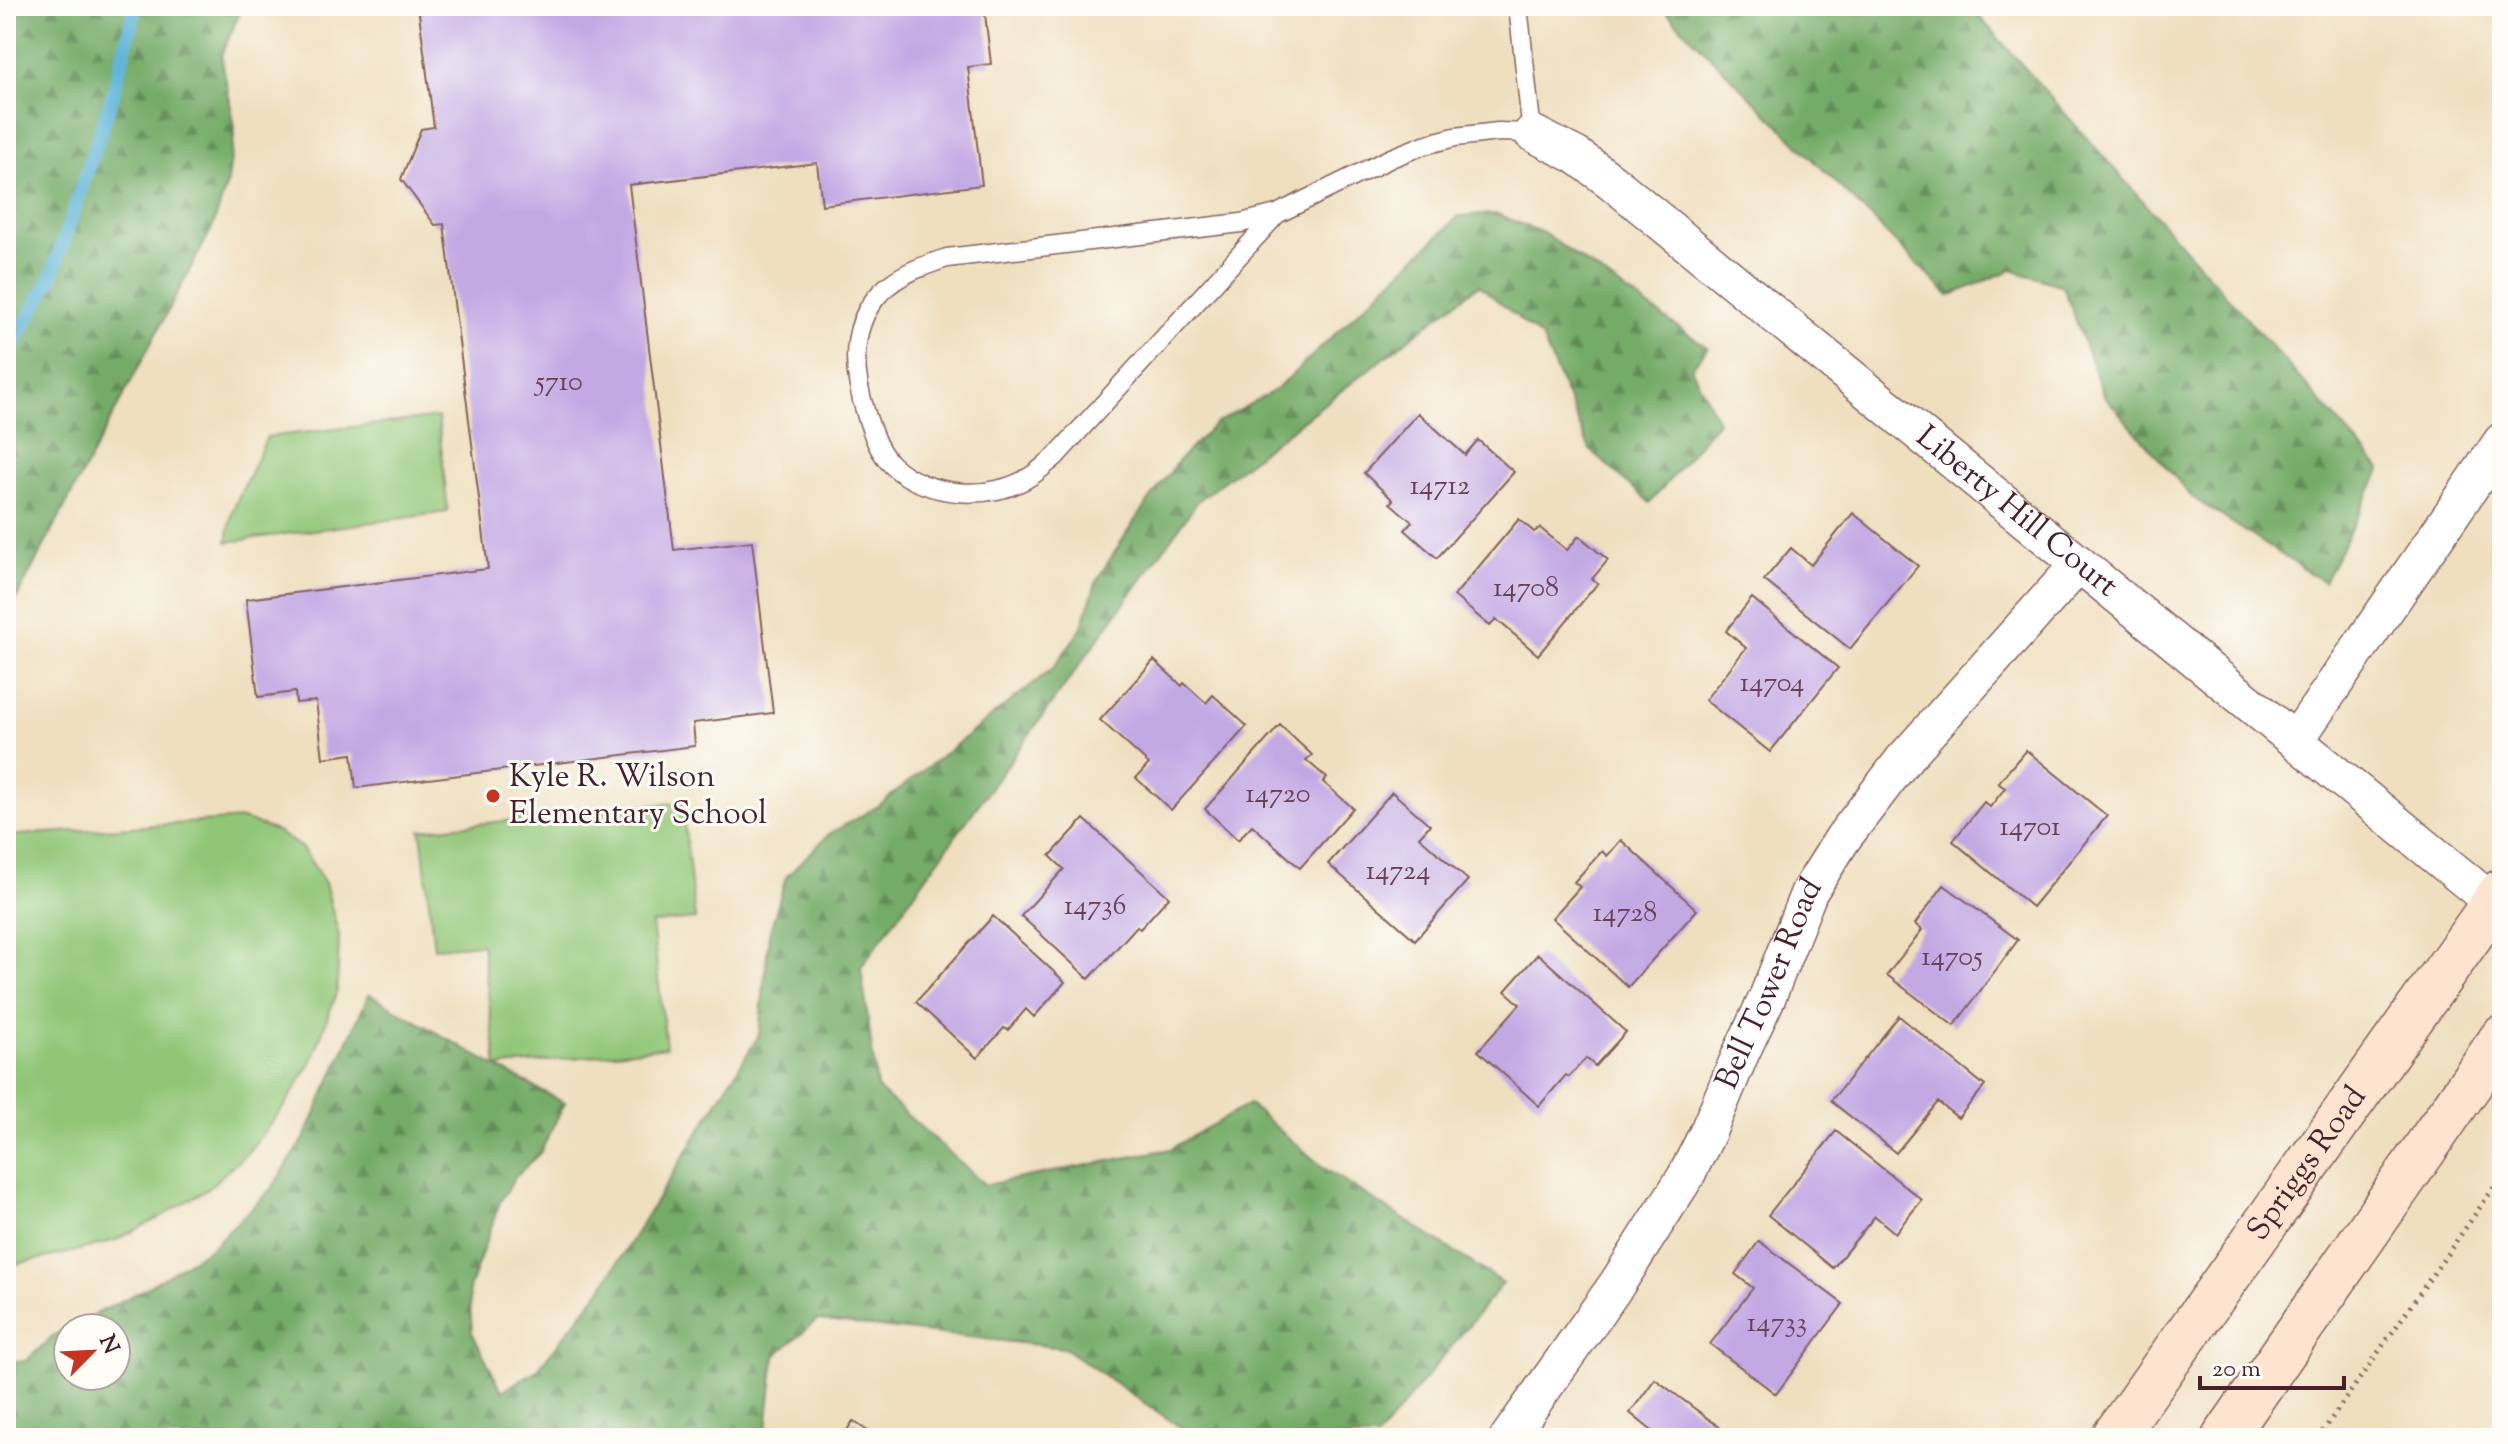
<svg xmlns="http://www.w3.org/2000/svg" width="2508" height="1444" font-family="'Sorts Mill Goudy',serif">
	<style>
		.forest { fill: url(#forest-firs); stroke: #5f654a; stroke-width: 2 }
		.green { fill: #91c677; stroke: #6e7251; stroke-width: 2 }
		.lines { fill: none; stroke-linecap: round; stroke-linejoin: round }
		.stream { stroke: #5cb3d9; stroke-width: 14 }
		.building { fill: #c3a9e4 }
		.service-casing { stroke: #84625f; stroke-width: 21 }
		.minor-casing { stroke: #84625f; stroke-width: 39 }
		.secondary-casing { stroke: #84625f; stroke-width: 47 }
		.path { stroke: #84625f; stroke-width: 5; stroke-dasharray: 2 6; stroke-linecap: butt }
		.service { stroke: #fff; stroke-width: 18 }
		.minor { stroke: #fff; stroke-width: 36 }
		.secondary { stroke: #fde4d1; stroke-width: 44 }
		.poi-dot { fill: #c8321e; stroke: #fdfcf7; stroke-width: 3 }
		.labels { text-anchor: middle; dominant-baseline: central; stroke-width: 6; stroke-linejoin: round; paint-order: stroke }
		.number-label { font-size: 28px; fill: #684259 }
		.street-label { font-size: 32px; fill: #4a1f2b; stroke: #fdfcf7 }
		.poi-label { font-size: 32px; fill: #4a1f2b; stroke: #fdfcf7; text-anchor: start }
	</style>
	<defs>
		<pattern id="forest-firs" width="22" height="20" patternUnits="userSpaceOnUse" patternTransform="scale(2)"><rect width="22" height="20" fill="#74ab68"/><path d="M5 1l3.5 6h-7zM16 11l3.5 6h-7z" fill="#618b56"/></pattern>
	</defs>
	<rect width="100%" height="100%" fill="#fdfcf7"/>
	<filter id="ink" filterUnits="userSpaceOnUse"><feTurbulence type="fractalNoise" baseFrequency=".0125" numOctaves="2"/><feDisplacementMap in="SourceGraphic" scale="16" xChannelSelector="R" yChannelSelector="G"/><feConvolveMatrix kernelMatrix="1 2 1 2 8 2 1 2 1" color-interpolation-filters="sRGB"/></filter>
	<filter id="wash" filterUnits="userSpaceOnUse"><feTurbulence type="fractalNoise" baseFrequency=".006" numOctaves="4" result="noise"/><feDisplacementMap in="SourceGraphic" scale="32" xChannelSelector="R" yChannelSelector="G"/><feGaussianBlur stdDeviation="1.8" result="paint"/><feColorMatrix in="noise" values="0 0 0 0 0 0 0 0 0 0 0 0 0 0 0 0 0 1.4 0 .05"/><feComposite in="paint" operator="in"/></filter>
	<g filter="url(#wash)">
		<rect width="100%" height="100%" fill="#efdfbf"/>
		<path class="forest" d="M 6,6 L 243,6 L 221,55 L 235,128 L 228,181 L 213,226 L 6,618 Z
			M 1664,6 L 1970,6 L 2381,470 L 2324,582 L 2192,497 L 2103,394 L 2063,286 L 2011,270 L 1949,296 L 1666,12 Z
			M 1497,214 L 1543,233 L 1708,348 L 1691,368 L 1718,421 L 1650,503 L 1590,450 L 1542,338 L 1479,285 L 1199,500 L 861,967 L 877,1088 L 985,1185 L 1170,1149 L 1249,1104 L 1324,1168 L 1503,1283 L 1377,1438 L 1196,1438 L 1064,1348 L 817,1320 L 775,1356 L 766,1438 L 6,1438 L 6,1361 L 26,1361 L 53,1336 L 68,1328 L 68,1376 L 116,1376 L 116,1328 L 68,1328 L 143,1290 L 212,1247 L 272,1188 L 304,1139 L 369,994 L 497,1067 L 565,1103 L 540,1153 L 516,1176 L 500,1202 L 469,1289 L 472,1333 L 502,1391 L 537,1370 L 601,1289 L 759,1035 L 769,934 L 786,877 L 829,834 L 878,806 L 1053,668 L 1081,629 L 1097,580 L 1137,517 L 1179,460 L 1216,423 L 1277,389 L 1459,216 Z"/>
		<path class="green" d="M 438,417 L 448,512 L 227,542 L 232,512 L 267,437 Z
			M 682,802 L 695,919 L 652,923 L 666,1047 L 497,1067 L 482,944 L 434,948 L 421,830 Z
			M 243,819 L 276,831 L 302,848 L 325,883 L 339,936 L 337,991 L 311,1063 L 283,1108 L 248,1152 L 207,1189 L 159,1218 L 116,1240 L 68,1253 L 6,1266 L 6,836 Z"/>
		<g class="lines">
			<path class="stream" d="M 6,358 L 51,278 L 111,101 L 136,6"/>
		</g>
		<g id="blocks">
			<path class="building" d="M 418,6 L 984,6 L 991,64 L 968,67 L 982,185 L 822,205 L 817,163 L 629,185 L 674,550 L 752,541 L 773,713 L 693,723 L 695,746 L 356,788 L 352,754 L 323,758 L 316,701 L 296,703 L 295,692 L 258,697 L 246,599 L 488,569 L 444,224 L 435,225 L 401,179 L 421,129 L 434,127 Z
				M 1418,413 L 1465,455 L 1478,440 L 1514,472 L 1437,558 L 1405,530 L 1412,522 L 1390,503 L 1393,500 L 1364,473 Z
				M 1853,513 L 1918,566 L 1850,649 L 1764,580 L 1791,548 L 1811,565 Z
				M 1519,519 L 1534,532 L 1540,528 L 1567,550 L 1579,536 L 1608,560 L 1592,579 L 1598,583 L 1538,655 L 1496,619 L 1490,626 L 1454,596 Z
				M 1752,598 L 1838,668 L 1770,752 L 1705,700 L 1746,648 L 1726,631 Z
				M 1154,660 L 1182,686 L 1184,683 L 1206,703 L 1213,695 L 1247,726 L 1171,810 L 1136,778 L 1149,764 L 1100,720 Z
				M 1280,725 L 1312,755 L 1306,760 L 1327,778 L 1323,782 L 1353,808 L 1300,868 L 1252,825 L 1238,840 L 1205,809 Z
				M 2026,750 L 2107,816 L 2032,907 L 1953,841 L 1984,802 L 1990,807 L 2005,788 L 1998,783 Z
				M 1392,792 L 1430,825 L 1419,837 L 1468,880 L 1415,940 L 1328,864 Z
				M 1084,819 L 1169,897 L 1140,929 L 1137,926 L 1089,979 L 1021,916 L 1064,869 L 1050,856 Z
				M 1621,840 L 1697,910 L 1628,987 L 1552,918 L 1580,887 L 1574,882 L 1602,851 L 1607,856 Z
				M 1944,885 L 2018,940 L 1954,1026 L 1887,975 L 1922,930 L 1915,924 Z
				M 993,916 L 1065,982 L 1034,1017 L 1026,1009 L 1008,1030 L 1004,1028 L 977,1058 L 916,1002 Z
				M 1538,954 L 1626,1032 L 1595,1066 L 1586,1058 L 1569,1077 L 1566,1075 L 1539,1106 L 1478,1051 L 1520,1004 L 1505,991 Z
				M 1899,1016 L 1985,1086 L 1958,1118 L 1938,1102 L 1896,1153 L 1831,1101 Z
				M 1836,1131 L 1922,1200 L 1895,1233 L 1875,1216 L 1833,1268 L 1768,1215 Z
				M 1759,1241 L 1843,1304 L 1776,1394 L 1710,1344 L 1753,1288 L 1735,1274 Z
				M 1655,1379 L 1734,1438 L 1647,1438 L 1652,1431 L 1630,1413 Z
				M 853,1421 L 878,1438 L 842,1438 Z"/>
		</g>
	</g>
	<g filter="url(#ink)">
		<use href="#blocks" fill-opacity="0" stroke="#84625f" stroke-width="2"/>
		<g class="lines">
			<g class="service-casing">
				<path id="service" d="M 1277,214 L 1055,457 C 1047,463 1039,471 1031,476 C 992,502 927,497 893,466 C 879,453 873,435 867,417 C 853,375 847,326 882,291 C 901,273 923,266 947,258 L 1241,223 L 1277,214 L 1391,158 L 1424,145 L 1455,137 L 1498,132 L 1532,133 L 1518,6"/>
			</g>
			<g class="minor-casing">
				<g id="minor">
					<path id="s1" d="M 1532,133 L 1577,156 L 1611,181 L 2502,910"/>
					<path d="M 2295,741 L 2502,441"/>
					<path id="s2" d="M 1508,1438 L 1617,1284 L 1686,1176 L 1707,1134 L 1741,1053 L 1767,998 L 1809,892 L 1843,838 L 1903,760 L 2079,564"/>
				</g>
			</g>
			<g class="secondary-casing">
				<g id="secondary">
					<path id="s3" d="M 2113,1438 L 2502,891"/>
					<path d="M 2224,1438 L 2502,1038"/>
				</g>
			</g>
			<path class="path" d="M 2318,1438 L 2502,1176"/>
			<use href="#service" class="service"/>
			<use href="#minor" class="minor"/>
			<use href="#secondary" class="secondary"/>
		</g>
	</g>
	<circle class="poi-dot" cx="493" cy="796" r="8"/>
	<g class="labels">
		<g class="number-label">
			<text x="559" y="383">5710</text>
			<text x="1440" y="487">14712</text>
			<text x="1526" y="589">14708</text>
			<text x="1772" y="684">14704</text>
			<text x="1278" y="795">14720</text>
			<text x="2030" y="828">14701</text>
			<text x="1398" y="872">14724</text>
			<text x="1095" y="907">14736</text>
			<text x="1625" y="914">14728</text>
			<text x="1952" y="958">14705</text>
			<text x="1777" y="1324">14733</text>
		</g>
		<g class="street-label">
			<text stroke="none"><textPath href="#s1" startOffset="616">Liberty Hill Court</textPath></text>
			<text stroke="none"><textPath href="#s2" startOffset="526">Bell Tower Road</textPath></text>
			<text stroke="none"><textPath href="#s3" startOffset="336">Spriggs Road</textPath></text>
		</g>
		<g class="poi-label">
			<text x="509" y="778">Kyle R. Wilson<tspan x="509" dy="37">Elementary School</tspan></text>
		</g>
	</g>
	<rect width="2508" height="1444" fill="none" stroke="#fdfcf7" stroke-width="32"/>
	<g transform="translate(92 1352) rotate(66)"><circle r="38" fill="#fdfcf7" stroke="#b5a4a5" stroke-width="2"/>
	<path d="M0-6L14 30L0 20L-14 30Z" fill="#c8321e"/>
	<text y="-12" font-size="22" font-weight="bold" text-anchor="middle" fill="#4a1f2b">N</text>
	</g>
	<path d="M2200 1376v12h144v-12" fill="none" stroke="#4a1f2b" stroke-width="4"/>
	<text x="2212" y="1376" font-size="24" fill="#4a1f2b" stroke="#fdfcf7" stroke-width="6" paint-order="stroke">20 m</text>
</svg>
